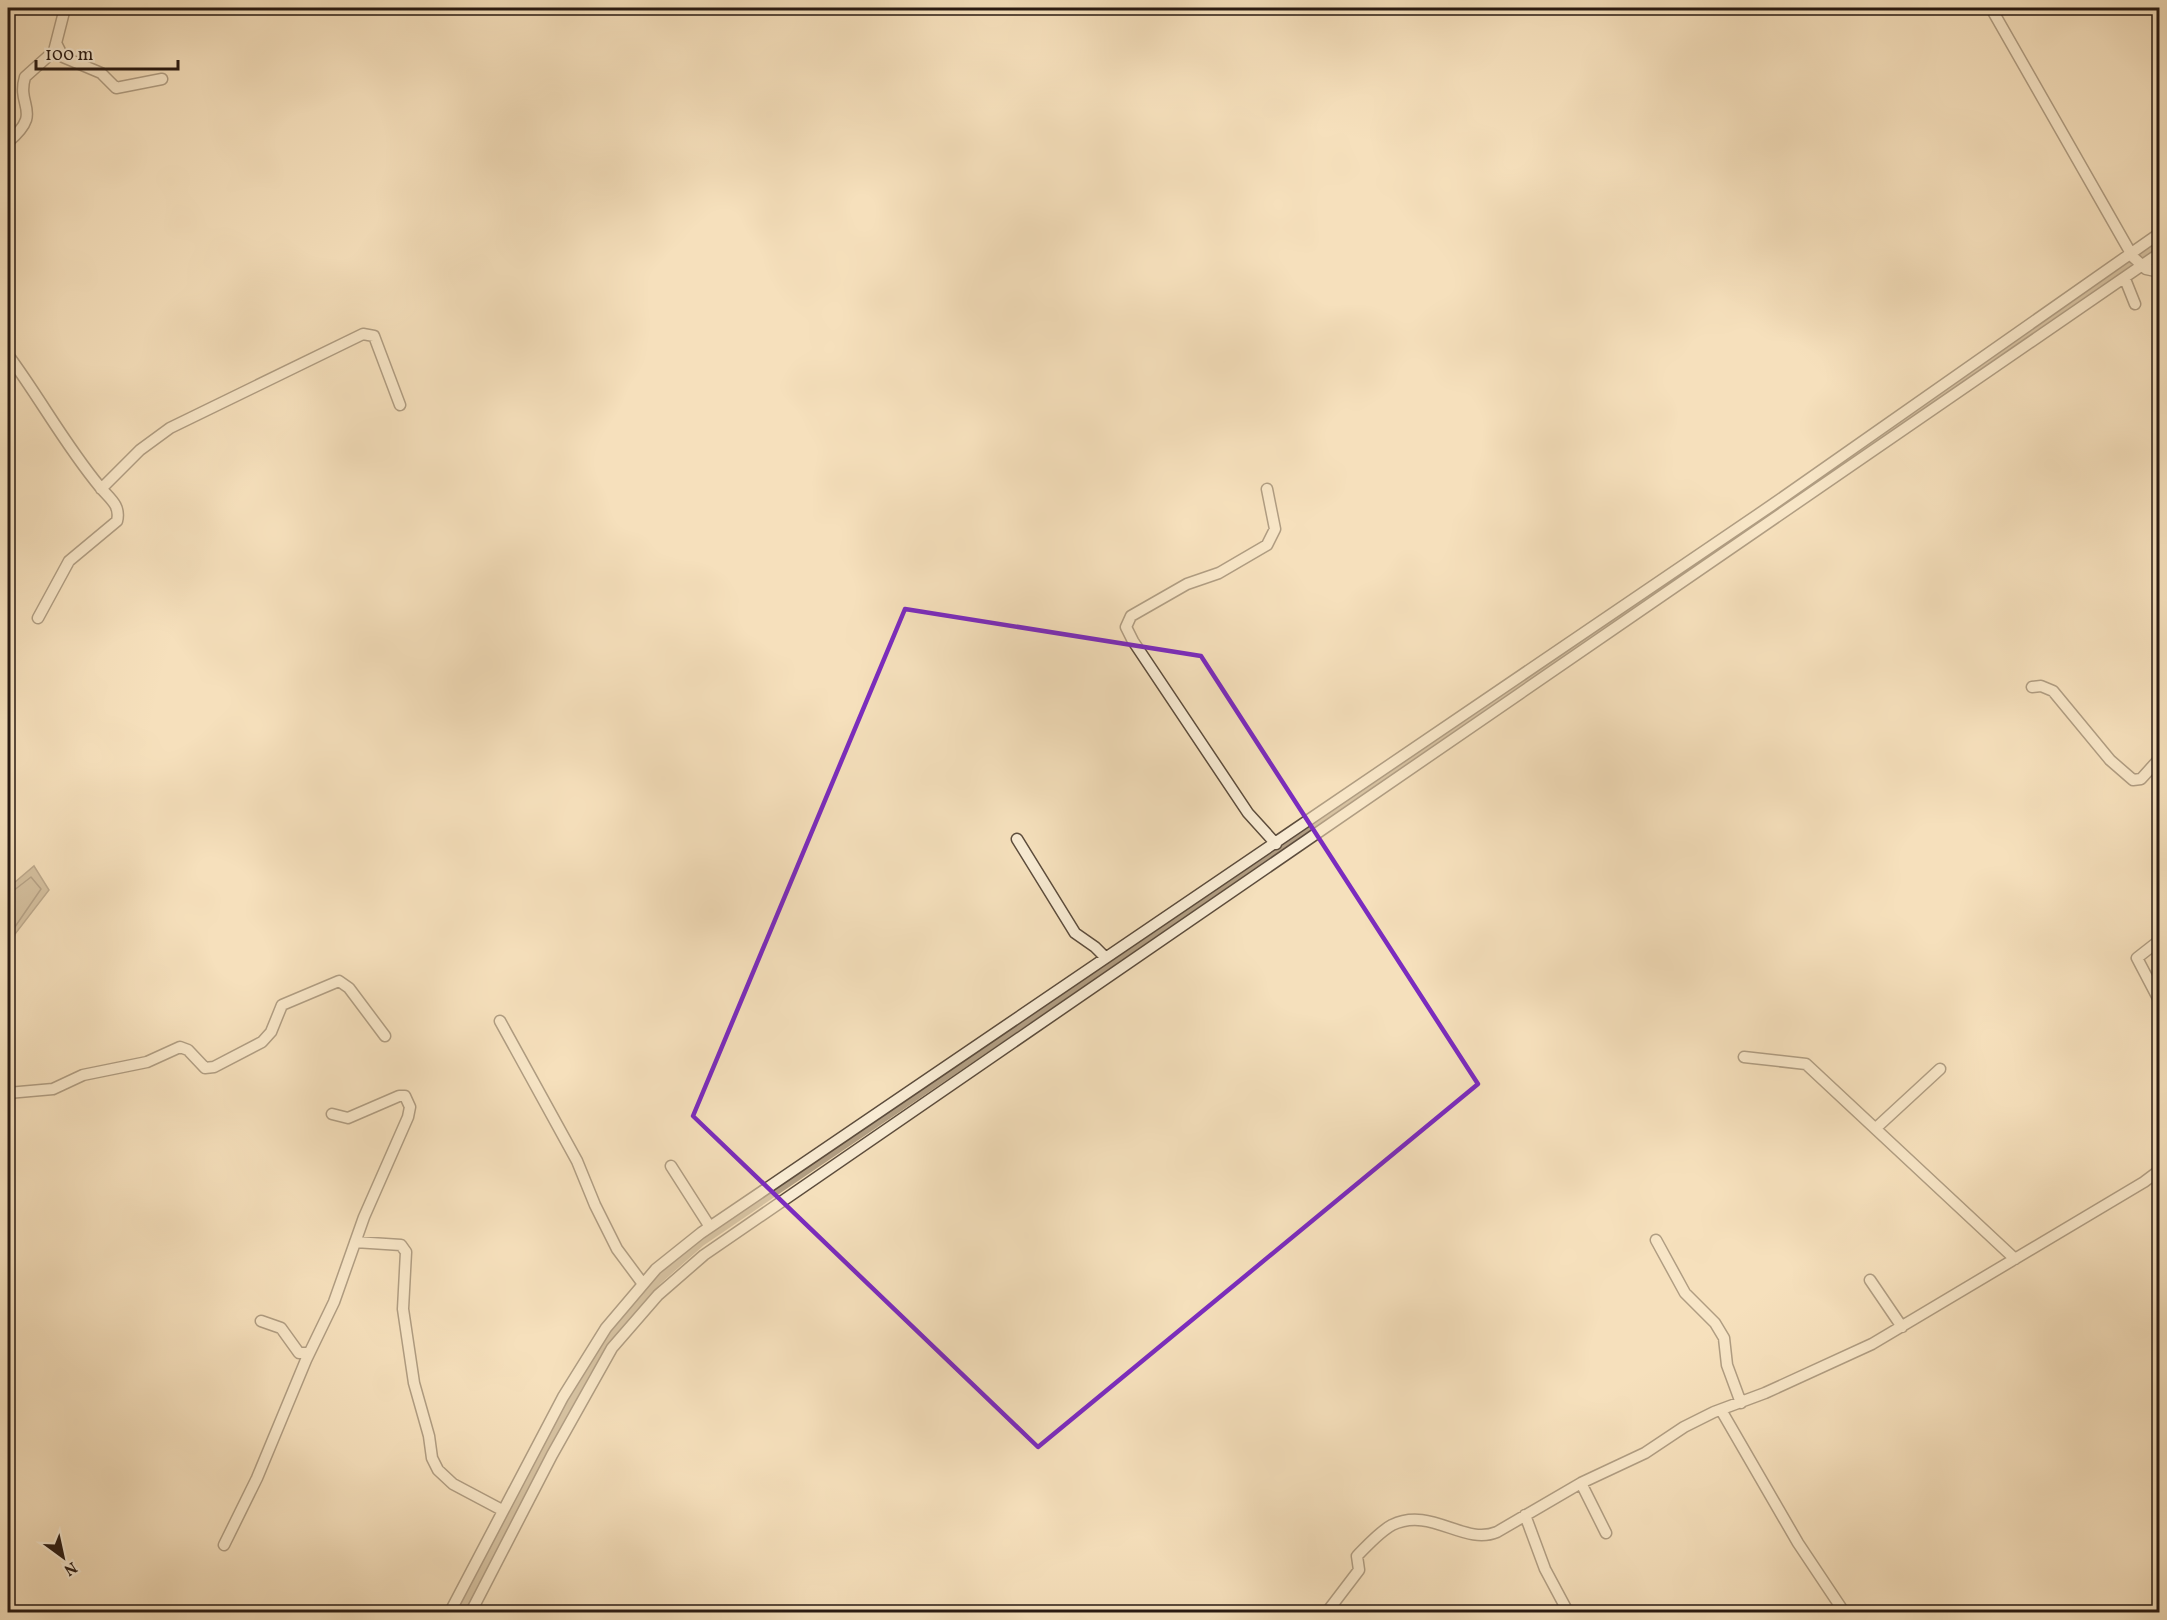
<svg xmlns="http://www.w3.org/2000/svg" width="2167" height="1620" font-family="Vollkorn,serif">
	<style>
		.water { fill: #b09d82; stroke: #7a6955; stroke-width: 1.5 }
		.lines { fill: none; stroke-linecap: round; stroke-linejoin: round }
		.shore { stroke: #6c5c4a; stroke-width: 1.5 }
		.canal { stroke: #b09d82; stroke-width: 10 }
		.street-casing { stroke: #5c4c3c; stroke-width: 13 }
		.street { stroke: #f8ebd3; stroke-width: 10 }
		.marked { fill: none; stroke: #7b2cbf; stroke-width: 4.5; stroke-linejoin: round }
	</style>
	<rect width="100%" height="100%" fill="#f5e0bc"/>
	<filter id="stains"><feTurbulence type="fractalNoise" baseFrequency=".00333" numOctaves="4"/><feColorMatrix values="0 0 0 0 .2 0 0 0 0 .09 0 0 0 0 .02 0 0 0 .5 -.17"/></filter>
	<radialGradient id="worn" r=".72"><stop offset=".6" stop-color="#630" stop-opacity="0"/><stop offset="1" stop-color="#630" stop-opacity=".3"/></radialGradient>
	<path class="water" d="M 34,866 L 49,890 L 15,934 L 8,957 L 8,888 Z"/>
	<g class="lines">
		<path class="shore" d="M 8,892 L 13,891 L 31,877 L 41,889 L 8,937"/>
		<path class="canal" d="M 462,1612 L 586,1371 L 619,1325 L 657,1280 L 701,1241 L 1933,403 L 2160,243"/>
		<g class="street-casing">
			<path id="street" d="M 1991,8 L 2133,257 L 2146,269 L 2160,272
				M 57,45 L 63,57 L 101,73 L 116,88 L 162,79
				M 8,142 C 44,111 16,108 25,77 L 54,51 L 65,8
				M 2125,279 L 2135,304
				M 8,355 C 40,398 65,445 100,487 C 109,498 121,505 117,521 L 69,561 L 38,618
				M 101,489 L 140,450 L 170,428 L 363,334 L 374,336 L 400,405
				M 1267,489 L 1275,529 L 1267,545 L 1219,573 L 1187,584 L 1131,616 L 1126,627 L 1133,641 L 1248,813 L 1276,844
				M 2032,687 L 2041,686 L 2053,691 L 2110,760 L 2133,780 L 2141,779 L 2160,758
				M 1017,839 L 1075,933 L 1095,947 L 1105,957
				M 2160,940 L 2137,958 L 2160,1002
				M 500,1021 L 577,1161 L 595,1205 L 617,1249 L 643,1284
				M 1744,1057 L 1806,1064 L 2015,1259
				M 8,1093 L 53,1089 L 83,1075 L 147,1062 L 180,1047 L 188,1050 L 205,1068 L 214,1067 L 262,1042 L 271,1032 L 282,1005 L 339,981 L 349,988 L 385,1036
				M 1876,1128 L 1940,1069
				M 671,1166 L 710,1227
				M 1656,1240 L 1685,1293 L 1715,1323 L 1724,1338 L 1727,1365 L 1741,1403
				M 355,1242 L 401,1245 L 406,1252 L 403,1309 L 414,1383 L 429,1436 L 432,1458 L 438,1470 L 453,1484 L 502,1510
				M 1870,1280 L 1902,1327
				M 261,1321 L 281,1328 L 299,1353 L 309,1353
				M 1721,1410 L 1798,1543 L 1844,1612
				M 1581,1483 L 1606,1533
				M 1525,1515 L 1545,1569 L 1568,1612
				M 224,1545 L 257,1478 L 306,1360 L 334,1302 L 364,1217 L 408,1117 L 410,1107 L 405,1096 L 399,1096 L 348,1118 L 332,1114
				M 450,1612 L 563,1397 L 606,1328 L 656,1269 L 701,1233 L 1772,505 L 2160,233
				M 471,1612 L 552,1455 L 612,1348 L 658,1295 L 704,1255 L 2160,253
				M 1327,1612 L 1359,1570 L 1357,1556 C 1367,1546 1379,1532 1392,1525 C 1431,1506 1464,1546 1497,1532 L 1581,1483 L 1645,1453 L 1684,1427 L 1714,1412 L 1765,1393 L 1872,1344 L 2144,1182 L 2160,1170"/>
		</g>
		<use href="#street" class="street"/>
	</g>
	<path d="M0 0H2167V1620H0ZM 905,609 L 1201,656 L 1478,1084 L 1038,1447 L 693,1116 Z" fill="#f5e0bc" fill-opacity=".55" fill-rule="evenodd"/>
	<path class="marked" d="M 905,609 L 1201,656 L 1478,1084 L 1038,1447 L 693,1116 Z"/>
	<rect width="2167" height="1620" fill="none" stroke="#f5e0bc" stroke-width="30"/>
	<rect x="9" y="9" width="2149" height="1602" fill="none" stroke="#291a12" stroke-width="3"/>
	<rect x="15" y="15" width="2137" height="1590" fill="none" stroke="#291a12" stroke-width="1.5"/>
	<g transform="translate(63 1557) rotate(147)" stroke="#f8ebd3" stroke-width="4.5" paint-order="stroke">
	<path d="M0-4.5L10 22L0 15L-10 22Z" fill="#291a12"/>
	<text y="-9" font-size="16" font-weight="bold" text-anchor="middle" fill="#291a12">N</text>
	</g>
	<path d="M36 60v9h142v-9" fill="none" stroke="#291a12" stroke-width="3"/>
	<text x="45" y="60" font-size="18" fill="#291a12" stroke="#f8ebd3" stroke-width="4.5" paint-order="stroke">100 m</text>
	<rect width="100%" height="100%" filter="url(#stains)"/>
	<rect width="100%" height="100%" fill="url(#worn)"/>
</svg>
